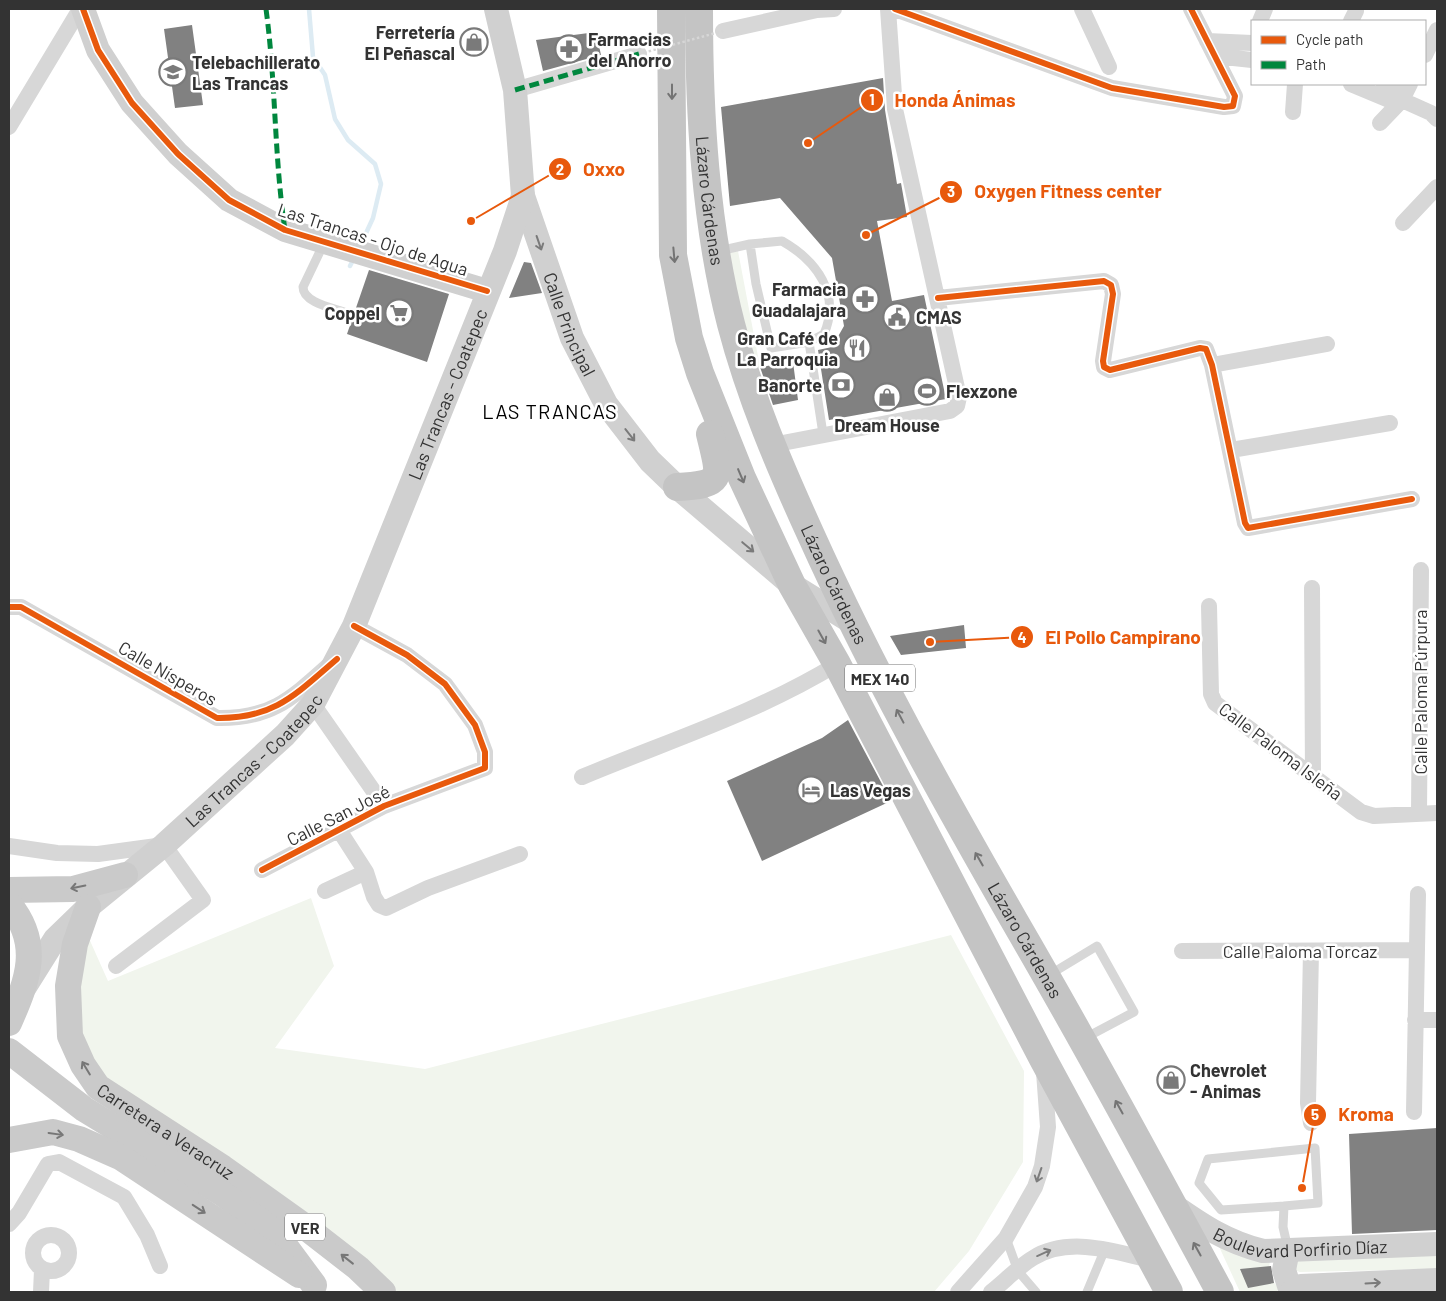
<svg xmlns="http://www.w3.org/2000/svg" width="1446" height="1301" font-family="Barlow,sans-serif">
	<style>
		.green { fill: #f1f5ed }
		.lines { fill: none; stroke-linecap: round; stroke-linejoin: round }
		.stream { stroke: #ddebf3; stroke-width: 4.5 }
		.building { fill: #818181 }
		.lane { stroke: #d7d7d7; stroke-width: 9 }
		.street { stroke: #d7d7d7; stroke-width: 16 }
		.secondary { stroke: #d0d0d0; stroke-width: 24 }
		.primary { stroke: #cacaca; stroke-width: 26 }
		.highway { stroke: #c4c4c4; stroke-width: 28 }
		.path-bridge { stroke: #d6d6d6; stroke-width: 2.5; stroke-dasharray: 2.5 2.5; stroke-linecap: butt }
		.quiet { stroke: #00873e; stroke-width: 5; stroke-dasharray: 10 5; stroke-linecap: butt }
		.cycleway-casing { stroke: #fff; stroke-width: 9 }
		.cycleway { stroke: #e8590c; stroke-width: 6 }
		.oneway { stroke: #747474 }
		.oneway2 { stroke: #7a7a7a }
		.oneway3 { stroke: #777 }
		.oneway4 { stroke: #7d7d7d }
		.labels { text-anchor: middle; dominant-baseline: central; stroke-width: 5; stroke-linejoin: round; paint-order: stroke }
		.shield { fill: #fff; stroke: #707070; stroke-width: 1 }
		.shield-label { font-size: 16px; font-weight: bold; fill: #333 }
		.poi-label { font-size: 18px; font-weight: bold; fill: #333; stroke: #fff; text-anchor: start }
		.street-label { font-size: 18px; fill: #333; stroke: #fff }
		.quarter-label { font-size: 20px; letter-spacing: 1px; fill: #000; stroke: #fff }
		.leader { fill: none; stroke: #e8590c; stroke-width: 2 }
		.callout-dot { fill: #e8590c; stroke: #fff; stroke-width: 2 }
		.mark-label { font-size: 15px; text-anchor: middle; font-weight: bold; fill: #fff }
		.callout-label { font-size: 19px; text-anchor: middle; font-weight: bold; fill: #e8590c; stroke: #fff; stroke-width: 5; stroke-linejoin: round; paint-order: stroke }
	</style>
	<rect width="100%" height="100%" fill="#fff"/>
	<path class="green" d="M 738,251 L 760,367 L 750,370 L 724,253 Z
		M 311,898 L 334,966 L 275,1048 L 425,1069 L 951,935 L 1024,1071 L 1023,1162 L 969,1251 L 934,1292 L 386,1292 L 110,1085 L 77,1036 L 73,989 L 87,934 L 108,981 Z
		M 1216,1240 L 1271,1258 C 1267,1272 1268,1279 1280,1288 L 1276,1292 L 1240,1292 Z
		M 1437,1255 L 1437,1269 L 1300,1272 L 1291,1269 L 1292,1260 Z"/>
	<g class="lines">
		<path class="stream" d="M 309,9 L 313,57 L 325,75 L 335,119 L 348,140 L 375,164 L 381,184 L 373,218 L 361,244
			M 350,266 L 354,258"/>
	</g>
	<path class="building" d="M 192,25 L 203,105 L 175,108 L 164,29 Z
		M 596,32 L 601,55 L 543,71 L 536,40 Z
		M 883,78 L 885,110 L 897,184 L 901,183 L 907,217 L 877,221 L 892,301 L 924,295 L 946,399 L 829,420 L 818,350 L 832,347 L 844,326 L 832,258 L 780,198 L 730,206 L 721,107 Z
		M 524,262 L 531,263 L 542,293 L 509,298 Z
		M 369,270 L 449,294 L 427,362 L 347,334 Z
		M 793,362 L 798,400 L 773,405 L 760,367 Z
		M 964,625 L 966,648 L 901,655 L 890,636 Z
		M 848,720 L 891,801 L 762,861 L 727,781 L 822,738 Z
		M 1437,1128 L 1437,1230 L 1352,1234 L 1349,1134 Z
		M 1271,1266 L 1274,1283 L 1248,1288 L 1240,1269 Z"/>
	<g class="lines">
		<path class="lane" d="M 782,241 C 817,261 841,294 824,334 L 809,342 L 771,348 L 756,284 L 750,244 Z
			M 324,243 L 303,287 C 303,303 334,308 347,313
			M 719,251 L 750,244
			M 809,342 L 823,434
			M 1049,975 L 1097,946 L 1134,1012 L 1085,1038
			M 1284,1206 L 1221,1210 L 1199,1183 L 1208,1159 L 1315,1148 L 1318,1203 L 1284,1206 L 1283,1227 L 1288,1249
			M 1006,1238 L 1018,1271 L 1036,1292
			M 1087,1292 L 1105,1249"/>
		<path class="street" d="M 895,9 L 1112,88 L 1224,107 L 1233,106 L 1235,96 L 1191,9
			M 1082,9 L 1109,67
			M 1260,21 L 1265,9
			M 1351,21 L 1356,11
			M 723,31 L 817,10 L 834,9
			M 1207,41 L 1252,43
			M 1425,55 L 1437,30
			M 1215,56 L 1252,60
			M 1351,84 L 1387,99 L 1402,100 L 1431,113 L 1437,119
			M 1384,84 L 1393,88 L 1401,99
			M 515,90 L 639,54
			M 1293,112 L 1295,84
			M 1380,123 L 1402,100 L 1410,84
			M 9,127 L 80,9
			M 1403,223 L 1437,187
			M 938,298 L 1104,281 L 1111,285 L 1113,294 L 1103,361 L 1104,367 L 1110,370 L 1200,348 L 1206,349 L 1212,365 L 1245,523 L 1248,528 L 1412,499
			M 1212,365 L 1327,344
			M 772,445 L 950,411 L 957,406 L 959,397 L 895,109 L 888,9
			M 1231,450 L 1390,423
			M 1312,588 L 1313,776
			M 1209,606 L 1211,694 L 1215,703 L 1361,812 L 1374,816 L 1437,813
			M 9,607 L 21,607 L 217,718 C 270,719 290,700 328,666
			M 313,704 L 384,806
			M 582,777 C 668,741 757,713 837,664
			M 1419,813 L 1421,570
			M 339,830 L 366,872 L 374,897 L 379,905 L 386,908 L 428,888 L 520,854
			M 9,846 L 57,853 L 98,854 L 164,845 L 203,900 L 116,966
			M 262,870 L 384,806 L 485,768 L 485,752 L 475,725 L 445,684 L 407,655 L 354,626
			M 325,891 L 366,872
			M 1182,951 L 1417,950
			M 1311,951 L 1308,1103 L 1311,1123
			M 1415,1020 L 1437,1020
			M 1414,1112 L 1418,894
			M 9,1224 L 19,1213 L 48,1164 L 59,1162 L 124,1197 L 147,1235 L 160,1266
			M33 1253a18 18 0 1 1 36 0a18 18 0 1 1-36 0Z
			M 41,1292 L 42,1270
			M 958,1292 L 1006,1238 L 1035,1187 L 1042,1166 L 1048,1127 L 1044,1072
			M 991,1292 C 1005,1281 1018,1267 1033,1258 C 1068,1236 1114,1251 1150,1260"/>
		<g class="secondary">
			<path d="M 83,9 L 98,50 L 132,103 L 178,154 L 229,200 L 285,230 L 487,291"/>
			<path id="s1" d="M 496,9 L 515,90 L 523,196 L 572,338 L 606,404 L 650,461 L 677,487 L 792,585 L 850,621"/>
			<path id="s2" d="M 25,987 L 55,939 L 88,907 L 164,845 L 285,735 L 313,704 L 354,626 L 505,251 L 523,196"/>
			<path id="s3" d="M 1173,1205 C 1203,1226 1227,1242 1263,1251 L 1437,1244"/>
			<path d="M 1288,1250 L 1284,1270 L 1291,1292"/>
			<path d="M 1291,1292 L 1301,1286 L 1437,1280"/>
		</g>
		<g class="primary">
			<path d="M 9,890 L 73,889 L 125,875"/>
			<path d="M 9,904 C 42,944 28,980 9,1023"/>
			<path id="s4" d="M 88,907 L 75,944 L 68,986 L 70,1036 L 83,1065 L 98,1087 L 223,1168 L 300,1223 L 358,1268 L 383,1292"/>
			<path d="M 9,1051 L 84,1109 L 223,1194 L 274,1231 L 314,1285"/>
			<path d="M 9,1140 L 53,1132 L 79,1139 L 120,1157 L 299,1275"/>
		</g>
		<g class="highway">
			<path d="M 671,9 L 673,255 L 689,338 L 700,373 L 742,478 L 792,585 L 837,664 L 1043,1059 L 1169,1292"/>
			<path id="s5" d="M 699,9 C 699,113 705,223 731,324 C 750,397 780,467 811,535 C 871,668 942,795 1015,922 C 1086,1044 1153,1168 1220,1292"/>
			<path d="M 677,487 C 726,485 720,476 710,434"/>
		</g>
		<path class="path-bridge" d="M 639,54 L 723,31"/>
		<path class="quiet" d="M 266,9 C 276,83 274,156 285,230
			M 515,90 L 639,54"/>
		<g class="cycleway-casing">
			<path id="cycleway" d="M 83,9 L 98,50 L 132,103 L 178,154 L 229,200 L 285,230 L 487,291
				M 895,9 L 1112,88 L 1224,107 L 1233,106 L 1235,96 L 1191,9
				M 938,298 L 1104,281 L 1111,285 L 1113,294 L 1103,361 L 1104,367 L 1110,370 L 1200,348 L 1206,349 L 1212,365 L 1245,523 L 1248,528 L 1412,499
				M 9,607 L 21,607 L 217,718 C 274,719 296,694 337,659
				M 262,870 L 384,806 L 485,768 L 485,752 L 475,725 L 445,684 L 407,655 L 354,626"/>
		</g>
		<use href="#cycleway" class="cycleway"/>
	</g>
	<defs><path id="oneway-shaft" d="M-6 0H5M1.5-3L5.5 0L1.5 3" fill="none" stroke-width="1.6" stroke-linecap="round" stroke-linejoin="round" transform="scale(1.25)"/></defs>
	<g class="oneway">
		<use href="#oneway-shaft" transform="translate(672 92) rotate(90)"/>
		<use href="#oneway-shaft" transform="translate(674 255) rotate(85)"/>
		<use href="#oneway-shaft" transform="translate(741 476) rotate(67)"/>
		<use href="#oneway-shaft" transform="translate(822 637) rotate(61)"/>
		<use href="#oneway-shaft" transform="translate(900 716) rotate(-118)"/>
		<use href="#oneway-shaft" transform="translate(979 859) rotate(-120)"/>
		<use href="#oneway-shaft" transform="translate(1119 1107) rotate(-119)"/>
		<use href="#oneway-shaft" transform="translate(1197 1249) rotate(-119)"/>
	</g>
	<g class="oneway2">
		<use href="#oneway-shaft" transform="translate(539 243) rotate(71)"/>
		<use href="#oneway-shaft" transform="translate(630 435) rotate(52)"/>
		<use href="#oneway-shaft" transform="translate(748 547) rotate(40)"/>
		<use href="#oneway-shaft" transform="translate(1373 1283) rotate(-3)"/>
	</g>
	<g class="oneway3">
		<use href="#oneway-shaft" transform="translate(78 887) rotate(168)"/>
		<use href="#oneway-shaft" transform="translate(86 1068) rotate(-121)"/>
		<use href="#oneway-shaft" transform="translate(56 1134) rotate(8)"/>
		<use href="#oneway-shaft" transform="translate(199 1209) rotate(33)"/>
		<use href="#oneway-shaft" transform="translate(347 1259) rotate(-142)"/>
	</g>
	<g class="oneway4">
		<use href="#oneway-shaft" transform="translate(1039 1175) rotate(109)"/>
		<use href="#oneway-shaft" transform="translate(1044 1253) rotate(-24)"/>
	</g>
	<defs>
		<g id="shop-ring" transform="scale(1.4375)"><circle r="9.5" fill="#fff" stroke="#7a7a7a" stroke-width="1.5"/><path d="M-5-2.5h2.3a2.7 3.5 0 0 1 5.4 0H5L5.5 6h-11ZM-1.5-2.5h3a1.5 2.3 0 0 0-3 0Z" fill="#7a7a7a"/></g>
		<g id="pharmacy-ring" transform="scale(1.4375)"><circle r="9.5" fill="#fff" stroke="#7a7a7a" stroke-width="1.5"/><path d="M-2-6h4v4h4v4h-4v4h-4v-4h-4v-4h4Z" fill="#7a7a7a"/></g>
		<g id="school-ring" transform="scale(1.4375)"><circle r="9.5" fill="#fff" stroke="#7a7a7a" stroke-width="1.5"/><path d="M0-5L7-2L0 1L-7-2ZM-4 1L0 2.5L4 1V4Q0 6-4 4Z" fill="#7a7a7a"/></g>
		<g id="supermarket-ring" transform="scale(1.4375)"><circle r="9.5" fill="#fff" stroke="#7a7a7a" stroke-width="1.5"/><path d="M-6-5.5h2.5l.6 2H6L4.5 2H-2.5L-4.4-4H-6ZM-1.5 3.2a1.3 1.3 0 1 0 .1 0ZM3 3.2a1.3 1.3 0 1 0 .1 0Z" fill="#7a7a7a"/></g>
		<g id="civic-ring" transform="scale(1.4375)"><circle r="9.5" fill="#fff" stroke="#7a7a7a" stroke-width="1.5"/><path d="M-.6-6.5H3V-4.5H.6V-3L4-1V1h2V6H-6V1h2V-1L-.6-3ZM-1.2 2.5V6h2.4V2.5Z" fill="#7a7a7a"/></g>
		<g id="restaurant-ring" transform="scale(1.4375)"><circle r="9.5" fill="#fff" stroke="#7a7a7a" stroke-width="1.5"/><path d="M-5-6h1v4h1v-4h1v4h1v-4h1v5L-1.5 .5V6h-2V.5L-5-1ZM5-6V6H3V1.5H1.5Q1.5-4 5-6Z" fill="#7a7a7a"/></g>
		<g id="bank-ring" transform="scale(1.4375)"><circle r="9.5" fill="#fff" stroke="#7a7a7a" stroke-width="1.5"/><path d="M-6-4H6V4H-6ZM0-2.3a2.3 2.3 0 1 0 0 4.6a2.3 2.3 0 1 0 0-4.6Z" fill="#7a7a7a"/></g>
		<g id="stadium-ring" transform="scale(1.4375)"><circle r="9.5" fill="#fff" stroke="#7a7a7a" stroke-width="1.5"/><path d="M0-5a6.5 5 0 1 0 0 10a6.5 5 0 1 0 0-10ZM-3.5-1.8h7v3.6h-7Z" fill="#7a7a7a"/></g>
		<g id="hotel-ring" transform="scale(1.4375)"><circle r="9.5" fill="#fff" stroke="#7a7a7a" stroke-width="1.5"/><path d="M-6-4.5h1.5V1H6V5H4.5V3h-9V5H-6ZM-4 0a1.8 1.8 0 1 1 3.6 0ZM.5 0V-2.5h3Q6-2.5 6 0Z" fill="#7a7a7a"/></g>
	</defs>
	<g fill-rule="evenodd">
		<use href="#shop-ring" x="474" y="42"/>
		<use href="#pharmacy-ring" x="569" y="49"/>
		<use href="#school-ring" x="173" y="72"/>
		<use href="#pharmacy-ring" x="865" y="299"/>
		<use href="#supermarket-ring" x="399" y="313"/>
		<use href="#civic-ring" x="897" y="317"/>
		<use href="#restaurant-ring" x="857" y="348"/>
		<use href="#bank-ring" x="841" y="385"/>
		<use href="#stadium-ring" x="927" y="391"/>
		<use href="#shop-ring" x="887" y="397"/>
		<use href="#hotel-ring" x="811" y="790"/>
		<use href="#shop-ring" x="1171" y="1080"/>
	</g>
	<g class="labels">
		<g class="shield">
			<rect x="845" y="664.5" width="70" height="27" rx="4"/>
			<rect x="285" y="1213.5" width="40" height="27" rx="4"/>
		</g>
		<g class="shield-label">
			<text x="880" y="678">MEX 140</text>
			<text x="305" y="1227">VER</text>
		</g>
		<g class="poi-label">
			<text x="455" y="32" text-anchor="end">Ferretería<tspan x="455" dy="21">El Peñascal</tspan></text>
			<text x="588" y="39">Farmacias<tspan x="588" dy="21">del Ahorro</tspan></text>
			<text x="192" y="62">Telebachillerato<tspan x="192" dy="21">Las Trancas</tspan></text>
			<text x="846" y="289" text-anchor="end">Farmacia<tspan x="846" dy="21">Guadalajara</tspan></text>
			<text x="380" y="313" text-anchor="end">Coppel</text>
			<text x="916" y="317">CMAS</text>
			<text x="838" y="338" text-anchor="end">Gran Café de<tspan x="838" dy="21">La Parroquia</tspan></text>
			<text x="822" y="385" text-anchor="end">Banorte</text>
			<text x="946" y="391">Flexzone</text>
			<text x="887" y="425" text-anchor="middle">Dream House</text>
			<text x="830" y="790">Las Vegas</text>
			<text x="1190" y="1070">Chevrolet<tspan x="1190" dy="21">- Animas</tspan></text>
		</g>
		<g class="street-label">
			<text stroke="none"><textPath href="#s5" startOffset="192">Lázaro Cárdenas</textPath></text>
			<text transform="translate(373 239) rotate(18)">Las Trancas - Ojo de Agua</text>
			<text stroke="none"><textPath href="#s1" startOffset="326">Calle Principal</textPath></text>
			<text stroke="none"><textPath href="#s2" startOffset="744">Las Trancas - Coatepec</textPath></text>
			<text stroke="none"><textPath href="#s5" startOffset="598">Lázaro Cárdenas</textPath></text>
			<text transform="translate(168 673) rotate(30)">Calle Nísperos</text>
			<text transform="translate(1420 692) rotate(-90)">Calle Paloma Púrpura</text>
			<text transform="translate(1281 751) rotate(37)">Calle Paloma Isleña</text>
			<text stroke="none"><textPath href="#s2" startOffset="324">Las Trancas - Coatepec</textPath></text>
			<text transform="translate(338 815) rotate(-27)">Calle San José</text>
			<text stroke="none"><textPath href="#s5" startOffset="1002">Lázaro Cárdenas</textPath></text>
			<text x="1300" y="951">Calle Paloma Torcaz</text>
			<text stroke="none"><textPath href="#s4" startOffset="271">Carretera a Veracruz</textPath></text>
			<text stroke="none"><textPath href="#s3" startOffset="138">Boulevard Porfirio Díaz</textPath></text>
		</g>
		<g class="quarter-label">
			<text x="550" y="411">LAS TRANCAS</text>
		</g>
	</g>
	<path class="leader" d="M808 143L872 100M471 221L560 169M866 235L951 192M930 642L1022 637M1302 1188L1315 1115"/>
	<g class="callout-dot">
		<circle cx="808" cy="143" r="5"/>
		<circle cx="471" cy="221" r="5"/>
		<circle cx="866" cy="235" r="5"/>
		<circle cx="930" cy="642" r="5"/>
		<circle cx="1302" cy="1188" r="5"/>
		<circle cx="872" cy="100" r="12"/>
		<circle cx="560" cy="169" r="12"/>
		<circle cx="951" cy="192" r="12"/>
		<circle cx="1022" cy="637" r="12"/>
		<circle cx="1315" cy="1115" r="12"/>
	</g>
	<g class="mark-label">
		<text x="872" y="105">1</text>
		<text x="560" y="175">2</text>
		<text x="951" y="197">3</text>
		<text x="1022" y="643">4</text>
		<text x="1315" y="1120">5</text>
	</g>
	<g class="callout-label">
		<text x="955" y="107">Honda Ánimas</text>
		<text x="604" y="176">Oxxo</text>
		<text x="1068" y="198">Oxygen Fitness center</text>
		<text x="1123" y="644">El Pollo Campirano</text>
		<text x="1366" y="1121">Kroma</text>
	</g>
	<rect width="1446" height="1301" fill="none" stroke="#333333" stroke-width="20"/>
	<rect x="1251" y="20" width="175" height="65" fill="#ffffff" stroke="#adadad"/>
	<rect x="1261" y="36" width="25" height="8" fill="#e8590c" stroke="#adadad"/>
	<text x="1296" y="45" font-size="15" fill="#333333">Cycle path</text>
	<rect x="1261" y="61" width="25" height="8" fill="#00873e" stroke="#adadad"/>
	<text x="1296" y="70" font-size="15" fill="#333333">Path</text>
</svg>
